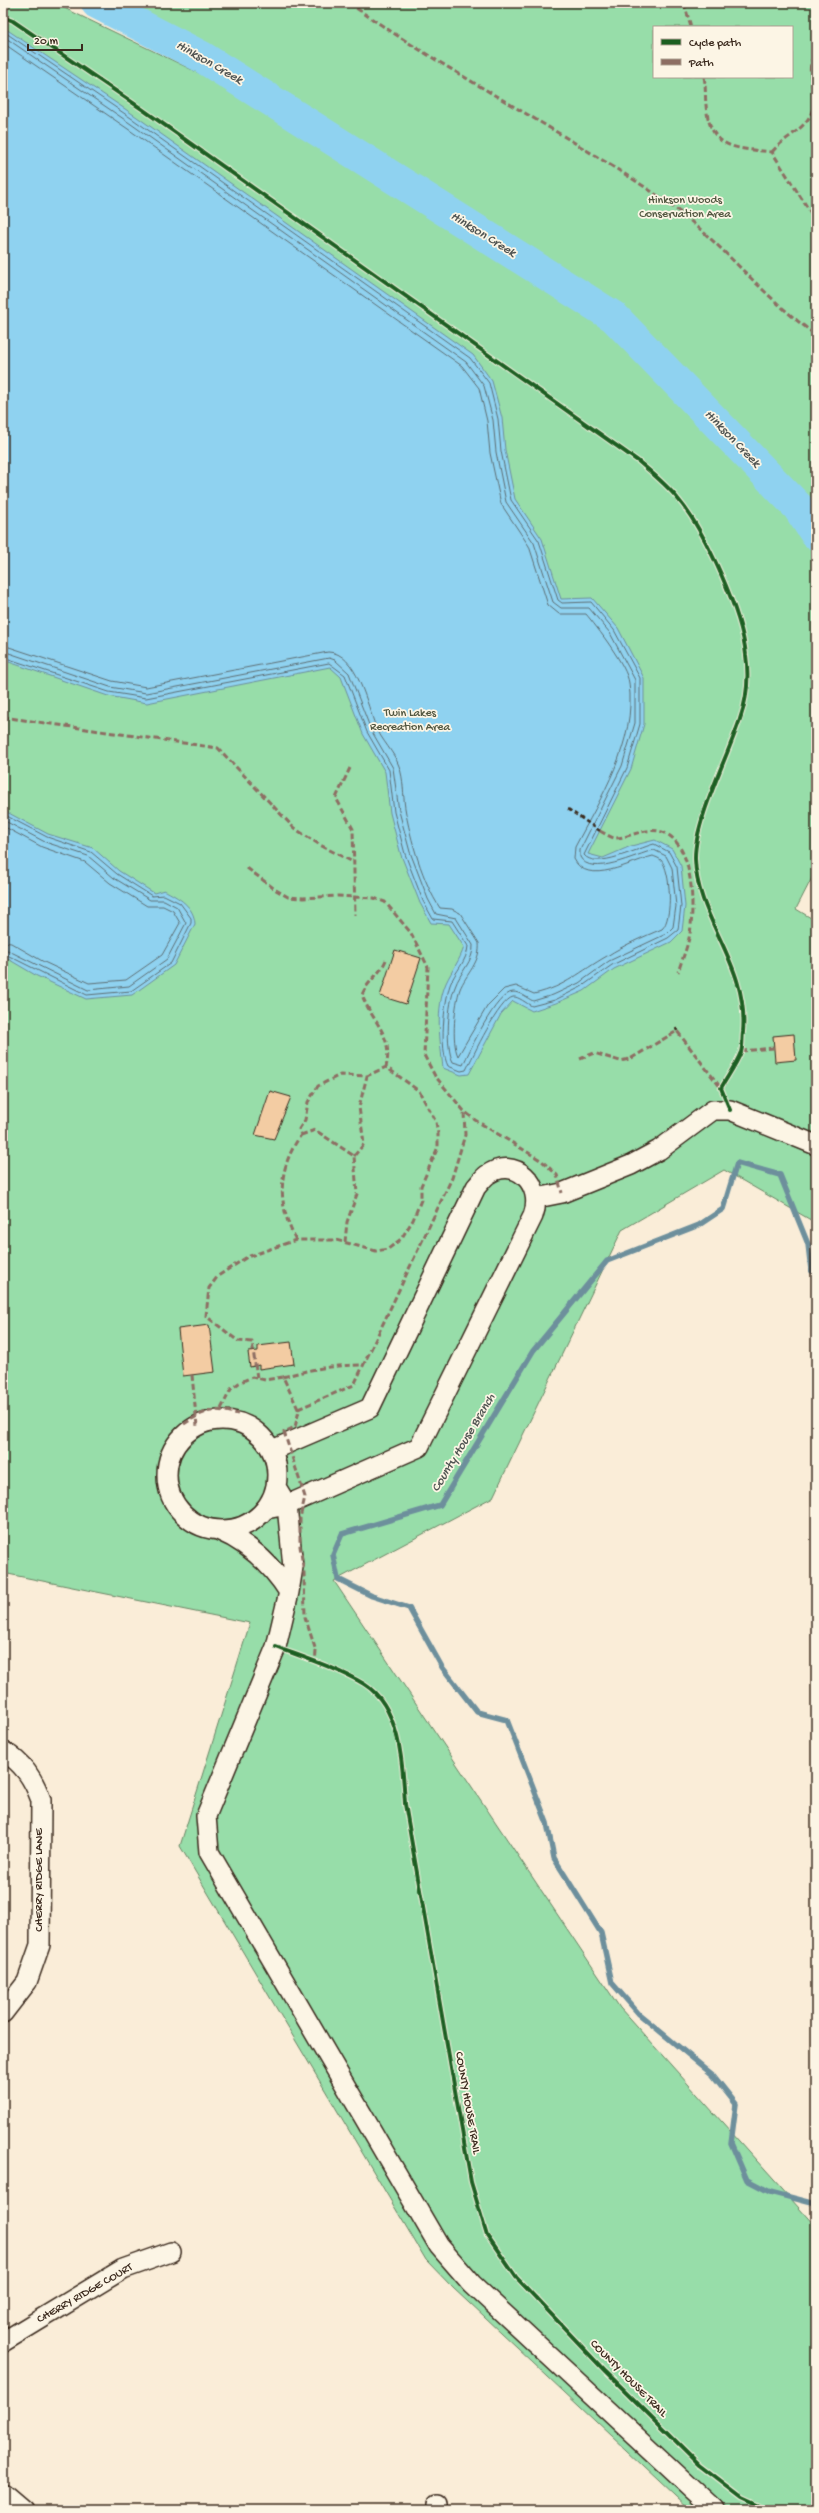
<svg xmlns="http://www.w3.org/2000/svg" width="819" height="2513" font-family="'Gochi Hand',sans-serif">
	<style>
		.green { fill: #97dda9; stroke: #698464; fill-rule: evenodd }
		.water { fill: #8fd2f0; stroke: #6d8f9c }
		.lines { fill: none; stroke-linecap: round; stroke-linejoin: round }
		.shore { stroke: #5d6d72; stroke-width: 1 }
		.stream { stroke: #6d8f9c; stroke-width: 5.5 }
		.river { stroke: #8fd2f0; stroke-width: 32 }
		.building { fill: #f3cca3; stroke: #3b2a1e }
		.minor-casing { stroke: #3b2a1e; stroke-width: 22 }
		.path { stroke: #3b2a1e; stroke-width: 2.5; stroke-dasharray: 4 3; stroke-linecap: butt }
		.minor { stroke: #fcf5e5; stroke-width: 19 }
		.quiet { stroke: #8d6e63; stroke-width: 3; stroke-dasharray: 6 3; stroke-linecap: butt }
		.cycleway-casing { stroke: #fcf5e5; stroke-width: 6 }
		.cycleway { stroke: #1b5e20; stroke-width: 4 }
		.labels { text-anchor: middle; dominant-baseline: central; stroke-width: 3.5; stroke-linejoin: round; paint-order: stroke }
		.park-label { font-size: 12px; fill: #525741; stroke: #fcf5e5 }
		.street-label { font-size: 12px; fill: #3b2a1e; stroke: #fcf5e5 }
		.water-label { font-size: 13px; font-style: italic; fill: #505452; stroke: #fcf5e5 }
	</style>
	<rect width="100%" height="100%" fill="#faedd8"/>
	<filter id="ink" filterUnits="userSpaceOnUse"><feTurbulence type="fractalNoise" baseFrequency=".025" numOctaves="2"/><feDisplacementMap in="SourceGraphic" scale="8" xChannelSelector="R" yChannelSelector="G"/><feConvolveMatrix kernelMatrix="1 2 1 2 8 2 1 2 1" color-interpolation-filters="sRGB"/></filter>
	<g filter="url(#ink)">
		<path class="green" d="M 3,3 L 54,3 L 273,109 L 327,143 L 317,130 L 202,57 L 97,3 L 816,3 L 816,870 L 796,909 L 816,921 L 816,1223 L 724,1170 L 622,1230 L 493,1497 L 334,1581 L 620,2008 L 816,2227 L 816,2510 L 690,2510 L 453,2288 L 426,2260 L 180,1846 L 250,1623 L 3,1573 ZM 654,27 L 792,27 L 792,77 L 654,77 ZM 403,191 L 416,192 L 614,317 L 660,365 L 497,251 Z"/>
		<path class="water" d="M 3,27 L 137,117 L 473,355 L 492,381 L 502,418 L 505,450 L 515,499 L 542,539 L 561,599 L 592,598 L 618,628 L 644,678 L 644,724 L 631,769 L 588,854 L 603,858 L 631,846 L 655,840 L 672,849 L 681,866 L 685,906 L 682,931 L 671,942 L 614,969 L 584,991 L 556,1003 L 532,1011 L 513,1001 L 501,1014 L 469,1074 L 461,1075 L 443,1068 C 440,1041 435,1009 446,983 C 452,970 460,960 464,947 L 449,924 L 431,923 L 420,903 L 401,855 L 390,813 L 385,772 L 363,734 L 341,677 L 330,667 L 147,703 L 108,696 L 3,660 Z
			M 3,810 L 48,834 L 93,848 L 119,871 L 154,893 L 164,890 C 179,898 194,906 195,924 L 174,965 L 132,995 L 86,999 L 37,976 L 3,956 Z"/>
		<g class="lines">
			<path class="shore" d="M 3,31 L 134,120 L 470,358 L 489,383 L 498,419 L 501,451 L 511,500 L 539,541 L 558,600 L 562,603 L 591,602 L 614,630 L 640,678 L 640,724 L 627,768 L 584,855 C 596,870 638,848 654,844 L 669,852 L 677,867 L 681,906 L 678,930 L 668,938 L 612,965 L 581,987 L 555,1000 L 532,1006 C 527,1004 518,996 513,997 C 499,1000 473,1056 466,1070 L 461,1071 L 448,1066 C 439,1048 444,1004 450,985 C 455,971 467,962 468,946 L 452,921 L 433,919 L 423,901 L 405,854 L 394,812 L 389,770 L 367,732 L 345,675 L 329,663 L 146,698 L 109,692 L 3,657
				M 3,36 L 131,124 L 466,362 L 484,386 L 493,420 L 496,452 L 506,502 L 534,543 L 553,602 L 561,608 L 589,608 L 610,633 L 635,680 L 635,723 L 622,766 L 580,850 L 580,857 C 591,878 636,854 654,850 L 666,856 L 672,868 L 676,906 L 673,927 L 666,934 L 609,961 L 579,983 L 553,995 L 533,1001 C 527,998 520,992 513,992 C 496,993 470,1050 463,1065 L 453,1062 C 445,1047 448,1003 455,987 C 460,972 474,961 473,945 L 456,918 L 436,914 L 428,899 L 410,852 L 399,811 L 393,768 L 371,730 L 349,673 L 335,660 L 329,658 L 146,693 L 110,687 L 3,651
				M 3,43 L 128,129 L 462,366 L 479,388 L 487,421 L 490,453 L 501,504 L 529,546 L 548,605 L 559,614 L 586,614 C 597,627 627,666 629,683 C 637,742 601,797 575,847 L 574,859 C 587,887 632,861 653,856 C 655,857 659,858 661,860 C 671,871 673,919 662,929 C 643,937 624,945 607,956 C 579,972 567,986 534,994 L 516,986 L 504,989 L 488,1005 L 458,1056 C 451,1042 455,1003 460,989 C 466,974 481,962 479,943 L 460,913 L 452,909 L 440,908 C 423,883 410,838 405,808 C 403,795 404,779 399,766 C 394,752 382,741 376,727 C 367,706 357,652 328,652 L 146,687 L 112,681 L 3,645
				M 3,814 L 47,837 L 91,852 L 117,874 L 152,896 L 164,895 L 180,903 L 191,918 L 191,923 L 171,963 L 131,991 L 87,995 L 3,953
				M 3,820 L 45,842 L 88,856 L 114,878 L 150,900 L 164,900 L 177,907 L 186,923 L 167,959 L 129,986 L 88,990 L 3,948
				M 3,826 L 42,847 L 85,862 L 110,883 L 147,906 L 163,906 L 173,911 L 180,923 L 162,955 L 126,980 L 89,983 L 44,962 L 11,943 L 3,942"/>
			<path class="stream" d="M 816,1274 L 811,1270 L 808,1244 L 780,1175 L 737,1163 L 723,1209 L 699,1225 L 607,1261 L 533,1351 L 440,1505 L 342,1534 L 333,1555 L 338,1579 L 372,1596 L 409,1608 L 442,1667 L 477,1712 L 507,1720 L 547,1823 L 554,1858 L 601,1933 L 612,1983 L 639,2014 L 713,2075 L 736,2104 L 731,2143 L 747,2180 L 770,2192 L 816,2204"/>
			<path class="river" d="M 97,3 L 202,57 L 614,317 L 798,507 L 816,534"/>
		</g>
		<path class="building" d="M 395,950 L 421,958 L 406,1004 L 380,996 Z
			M 794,1034 L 796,1060 L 775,1062 L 773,1036 Z
			M 270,1091 L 291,1097 L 274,1139 L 255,1135 Z
			M 209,1325 L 215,1372 L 183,1376 L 178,1329 Z
			M 291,1342 L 294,1364 L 259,1369 L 259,1365 L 250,1367 L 248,1352 L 258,1351 L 258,1346 Z"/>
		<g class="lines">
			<g class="minor-casing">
				<path id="minor" d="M 537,1198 L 562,1193 L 631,1165 L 659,1150 L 713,1110 L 730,1110 L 816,1145
					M167 1475a55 55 0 1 1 110 0a55 55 0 1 1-110 0Z
					M 276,1487 L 287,1505 L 293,1567 L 289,1592 L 276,1647 L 206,1816 L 209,1852 L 439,2246 L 472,2284 L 715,2510
					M 266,1509 L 287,1505 L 419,1447 L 533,1216 C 545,1184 514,1155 487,1175 C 483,1178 480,1183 476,1187 L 370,1408 L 272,1450
					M 218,1530 C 249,1543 271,1564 289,1592
					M 3,1751 C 23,1763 33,1778 41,1800 L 40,1945 L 27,1982 L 3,2013
					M 3,2342 L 123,2269 L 171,2252
					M 3,2493 L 23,2510
					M 438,2504 L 438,2510"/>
			</g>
			<path class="path" d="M 568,809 L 600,831
				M 676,1028 L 677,1031"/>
			<use href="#minor" class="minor"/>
			<path class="quiet" d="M 349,3 C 424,56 505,100 583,148 C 613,167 644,185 672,206 C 724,245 763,297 816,335
				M 684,3 L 691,27
				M 704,77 C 706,86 705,96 706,105 C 710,150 735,148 772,152 L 816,221
				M 772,152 C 785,136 808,129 813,108 C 817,91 803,68 816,53
				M 3,717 L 218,748 L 294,828 L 320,845 L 355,863
				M 350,768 L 336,798 L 353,829 L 355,915
				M 600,831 C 604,833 610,837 614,838 C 627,839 641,828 659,831 C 692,838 694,898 691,925 C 690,941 683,957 678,972
				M 247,868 L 276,890 L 288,897 L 303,898 L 338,896 L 374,898 L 385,902 L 411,933 L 428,967 L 424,1055 L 435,1076 L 464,1111 L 475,1120 L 542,1161 L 557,1175 L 562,1193
				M 386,960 C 380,975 367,981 362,995 C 372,1022 394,1035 386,1067
				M 741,1051 L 774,1048
				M 580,1059 L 594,1053 L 620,1061 L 630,1059 L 677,1031 L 721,1088
				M 301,1135 L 315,1130 L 354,1156 L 357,1194 L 347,1222 L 345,1242
				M 354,1156 L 364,1144 L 359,1107 L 367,1076
				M 192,1375 L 197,1426
				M 283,1377 C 310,1369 335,1365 363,1365
				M 257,1378 L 252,1342 L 238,1341 L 206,1316 L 209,1288 L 218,1276 L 247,1257 L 296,1240 L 336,1240 L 376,1251 L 388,1249 L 401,1239 L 413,1220 L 421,1200 L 421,1186 L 438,1147 L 438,1134 L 436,1122 L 419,1091 L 386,1067 L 367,1076 L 340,1075 L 318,1086 L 308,1102 L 305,1120 L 299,1129 L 301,1135 C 277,1169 277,1204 296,1240
				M 221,1409 L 231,1389 L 239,1383 L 252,1377 L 265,1380 L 283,1377 L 299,1411 L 295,1427 L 284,1432 L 305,1497 L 300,1518 L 300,1546 L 304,1573 L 305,1617 L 316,1651 L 315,1663
				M 298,1409 L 354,1385 L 452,1178 L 465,1135 L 464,1111
				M 184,1424 C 205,1410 214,1407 238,1414"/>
			<g class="cycleway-casing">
				<path id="cycleway" d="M 3,17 L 13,21 L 142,109 L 638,461 C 652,473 667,485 678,499 C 705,531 742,613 746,655 C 749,676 747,699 740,719 C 728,756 694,822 695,859 C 697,921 749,964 743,1032 C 742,1038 743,1046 741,1052 C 736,1065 727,1077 721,1088 L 730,1110
					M 276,1647 C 305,1658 337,1668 364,1684 C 401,1707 403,1767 405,1804 L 471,2182 L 487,2235 L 516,2277 L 605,2371 L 699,2464 L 742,2497 L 770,2510"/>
			</g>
			<use href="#cycleway" class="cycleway"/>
		</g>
	</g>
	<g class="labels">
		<g class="park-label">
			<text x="685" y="201">Hinkson Woods<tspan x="685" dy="14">Conservation Area</tspan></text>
			<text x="410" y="714">Twin Lakes<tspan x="410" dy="14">Recreation Area</tspan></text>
		</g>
		<g class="street-label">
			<text transform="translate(40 1880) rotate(-90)">CHERRY RIDGE LANE</text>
			<text transform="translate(467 2103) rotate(80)">COUNTY HOUSE TRAIL</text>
			<text transform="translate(85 2294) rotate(-30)">CHERRY RIDGE COURT</text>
			<text transform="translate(628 2379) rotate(45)">COUNTY HOUSE TRAIL</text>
		</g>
		<g class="water-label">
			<text transform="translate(209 63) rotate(30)">Hinkson Creek</text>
			<text transform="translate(483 235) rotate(32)">Hinkson Creek</text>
			<text transform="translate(732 439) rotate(46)">Hinkson Creek</text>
			<text transform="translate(464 1443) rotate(-59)">County House Branch</text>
		</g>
	</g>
	<rect width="819" height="2513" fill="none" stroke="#fcf5e5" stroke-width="16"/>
	<rect x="8" y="8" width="803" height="2497" fill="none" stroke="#3b2a1e" stroke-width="1.5" filter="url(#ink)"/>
	<rect x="653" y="26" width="140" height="52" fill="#fcf5e5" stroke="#afa495"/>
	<rect x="661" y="39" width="20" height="6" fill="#1b5e20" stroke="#afa495"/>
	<text x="689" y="46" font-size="12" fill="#3b2a1e">Cycle path</text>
	<rect x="661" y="59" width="20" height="6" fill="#8d6e63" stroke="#afa495"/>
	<text x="689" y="66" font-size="12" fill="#3b2a1e">Path</text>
	<path d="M28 44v6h54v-6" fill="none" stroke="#3b2a1e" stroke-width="2"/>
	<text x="34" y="44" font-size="12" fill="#3b2a1e" stroke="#fcf5e5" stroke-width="3" paint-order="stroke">20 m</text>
</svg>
